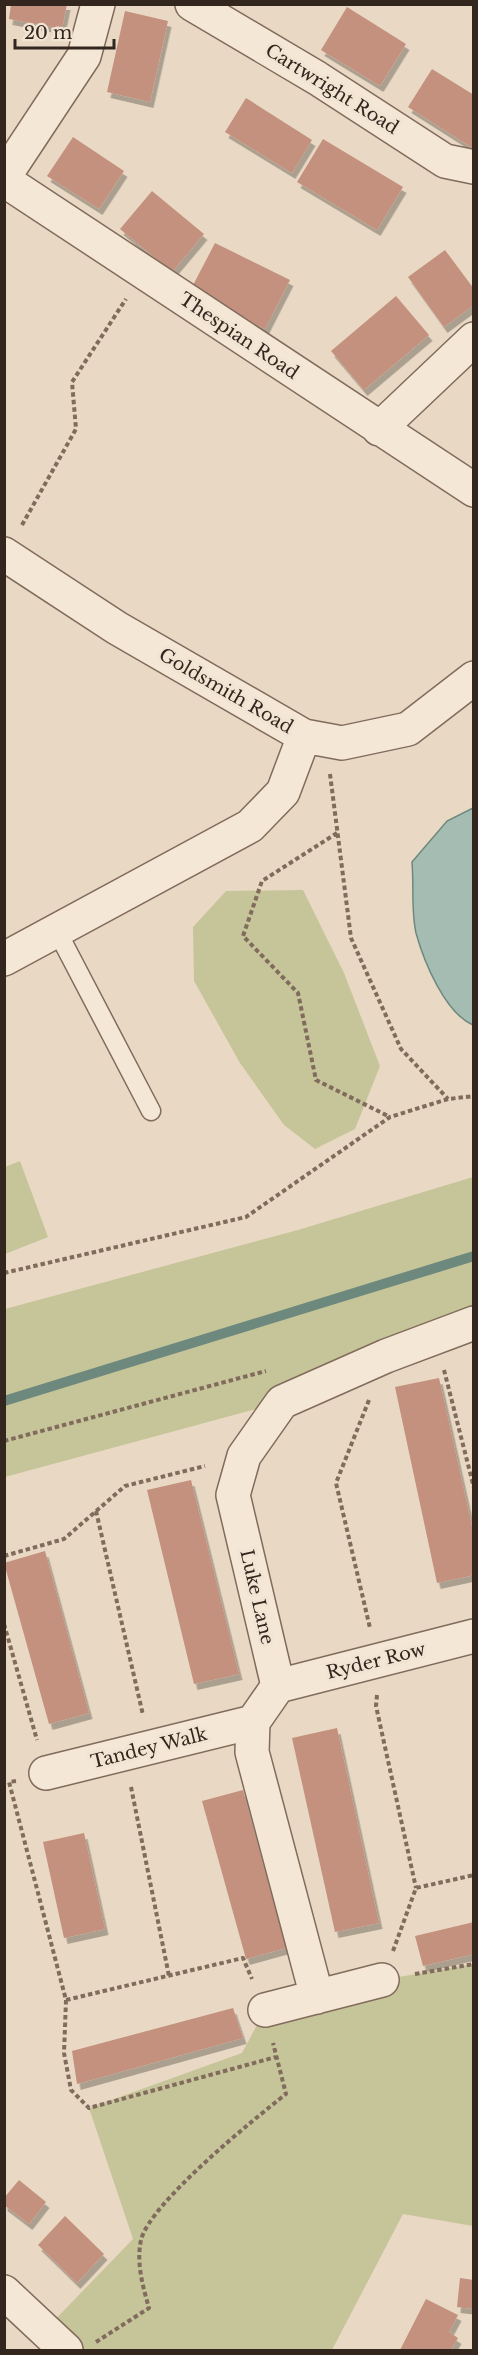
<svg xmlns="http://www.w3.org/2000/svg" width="478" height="2355" font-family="'Libre Baskerville',serif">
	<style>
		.green { fill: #c6c499 }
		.water { fill: #a5bcb2; stroke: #6d897e; stroke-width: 1.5 }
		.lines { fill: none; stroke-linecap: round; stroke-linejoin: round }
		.stream { stroke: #6d897e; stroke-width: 10 }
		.building { fill: #c3917e; filter: url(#shadow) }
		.lane-casing { stroke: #816b5c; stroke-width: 21 }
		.street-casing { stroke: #816b5c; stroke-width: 36 }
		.path { stroke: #816b5c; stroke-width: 4; stroke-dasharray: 4.5 3; stroke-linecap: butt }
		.lane { stroke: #f5e7d6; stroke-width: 18 }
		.street { stroke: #f5e7d6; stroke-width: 33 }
		.labels { text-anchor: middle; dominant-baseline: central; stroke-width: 6; stroke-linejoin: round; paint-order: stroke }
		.street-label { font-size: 18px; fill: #33261f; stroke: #f1e4d3 }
	</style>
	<defs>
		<filter id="shadow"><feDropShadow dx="3.5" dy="6" stdDeviation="0" flood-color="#0004"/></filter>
	</defs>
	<rect width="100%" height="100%" fill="#e9d9c4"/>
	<path class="green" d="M 303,890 L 344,973 L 380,1066 L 355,1129 L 315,1149 L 284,1125 L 240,1063 L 194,981 L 193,927 L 226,891 Z
		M 20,1161 L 48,1237 L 5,1254 L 5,1167 Z
		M 473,1177 L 473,1323 L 282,1402 L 5,1477 L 5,1309 L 298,1230 Z
		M 473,1964 L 473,2226 L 403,2214 L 332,2350 L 66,2350 L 45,2330 L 133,2239 L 89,2108 L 242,2053 L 265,2010 L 382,1980 Z"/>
	<path class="water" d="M 473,808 L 473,1025 C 445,1013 424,962 416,933 C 411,911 414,885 412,862 L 447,821 Z"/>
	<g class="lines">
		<path class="stream" d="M 4,1401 L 474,1256"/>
	</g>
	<path class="building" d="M 11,4 L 67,4 L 62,29 L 9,19 Z
		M 347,7 L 406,44 L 380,86 L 321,50 Z
		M 125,11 L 168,21 L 150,102 L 107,92 Z
		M 432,69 L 474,95 L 474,149 L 408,107 Z
		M 246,98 L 312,140 L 292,173 L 225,132 Z
		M 73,137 L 124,171 L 99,209 L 47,176 Z
		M 323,139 L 403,187 L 377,230 L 297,182 Z
		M 152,191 L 204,234 L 172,272 L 120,229 Z
		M 215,243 L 290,280 L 265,329 L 190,291 Z
		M 445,250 L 474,289 L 474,305 L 444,327 L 408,277 Z
		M 396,296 L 429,335 L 364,390 L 331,351 Z
		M 439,1378 L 474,1535 L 474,1575 L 437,1583 L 395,1387 Z
		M 191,1480 L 239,1674 L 194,1684 L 147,1490 Z
		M 45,1551 L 89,1713 L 49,1724 L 4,1563 Z
		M 337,1728 L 379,1923 L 335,1932 L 292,1738 Z
		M 243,1790 L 286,1948 L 246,1959 L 202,1801 Z
		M 84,1833 L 105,1929 L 64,1938 L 43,1842 Z
		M 474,1922 L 474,1954 L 423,1966 L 415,1936 Z
		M 233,2008 L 243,2038 L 77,2084 L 72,2051 Z
		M 19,2180 L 46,2202 L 29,2224 L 4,2205 L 4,2198 Z
		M 65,2216 L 104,2254 L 77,2283 L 38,2245 Z
		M 460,2278 L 474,2280 L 474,2309 L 457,2307 Z
		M 426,2299 L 458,2315 L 449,2332 L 458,2338 L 451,2350 L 400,2350 Z"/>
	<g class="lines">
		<g class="lane-casing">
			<path id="lane" d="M 57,931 L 151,1111"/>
		</g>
		<g class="street-casing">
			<path id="street" d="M 192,4 L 317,78 L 445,161 L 474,167
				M 4,177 L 84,56 L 98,4
				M 4,180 L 474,490
				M 379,429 L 474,339
				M 4,554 L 117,628 L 304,736 L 283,792 L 250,826 L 4,959
				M 304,736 L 342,743 L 408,729 L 474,678
				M 278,1686 L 474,1636
				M 46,1773 L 253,1722
				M 317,1997 L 252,1752 L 253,1722 L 278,1686 L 233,1495 L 244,1456 L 282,1402 L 386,1356 L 474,1323
				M 265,2010 L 382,1980
				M 4,2292 L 66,2350"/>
		</g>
		<path class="path" d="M 22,525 L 76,429 L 72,382 L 126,299
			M 330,774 L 351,938 L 401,1049 L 448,1099
			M 337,833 L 262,881 L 243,936 L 298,993 L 316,1080 L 390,1117
			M 4,1273 L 246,1217 L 390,1117 L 448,1099 L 474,1096
			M 444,1370 L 474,1488
			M 369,1400 L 336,1483 L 370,1628
			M 4,1441 L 266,1371
			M 96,1511 L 143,1715
			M 4,1556 L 64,1539 L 125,1486 L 205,1466
			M 4,1624 L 37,1740
			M 377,1695 L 376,1706 L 416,1888
			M 16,1781 L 9,1782 L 66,2000 L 243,1958 L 252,1979
			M 131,1787 L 169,1976
			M 393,1951 L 416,1888 L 474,1875
			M 415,1974 L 474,1964
			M 66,2000 L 64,2053 L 71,2090 L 89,2108 L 276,2057
			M 96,2342 L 149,2308 C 143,2287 136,2263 141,2240 C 150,2203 253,2120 286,2094 L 273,2043"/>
		<use href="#lane" class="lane"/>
		<use href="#street" class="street"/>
	</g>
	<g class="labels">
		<g class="street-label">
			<text transform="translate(332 89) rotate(32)">Cartwright Road</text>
			<text transform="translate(239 336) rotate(34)">Thespian Road</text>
			<text transform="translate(226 691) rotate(30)">Goldsmith Road</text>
			<text transform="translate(257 1597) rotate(77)">Luke Lane</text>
			<text transform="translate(376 1661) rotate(-14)">Ryder Row</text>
			<text transform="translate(149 1748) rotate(-14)">Tandey Walk</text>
		</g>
	</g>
	<rect width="478" height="2355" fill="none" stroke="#33261f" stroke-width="12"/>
	<path d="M15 39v9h99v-9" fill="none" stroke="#33261f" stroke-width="3"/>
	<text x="24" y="39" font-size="18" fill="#33261f" stroke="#f1e4d3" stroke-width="4.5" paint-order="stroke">20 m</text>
</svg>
